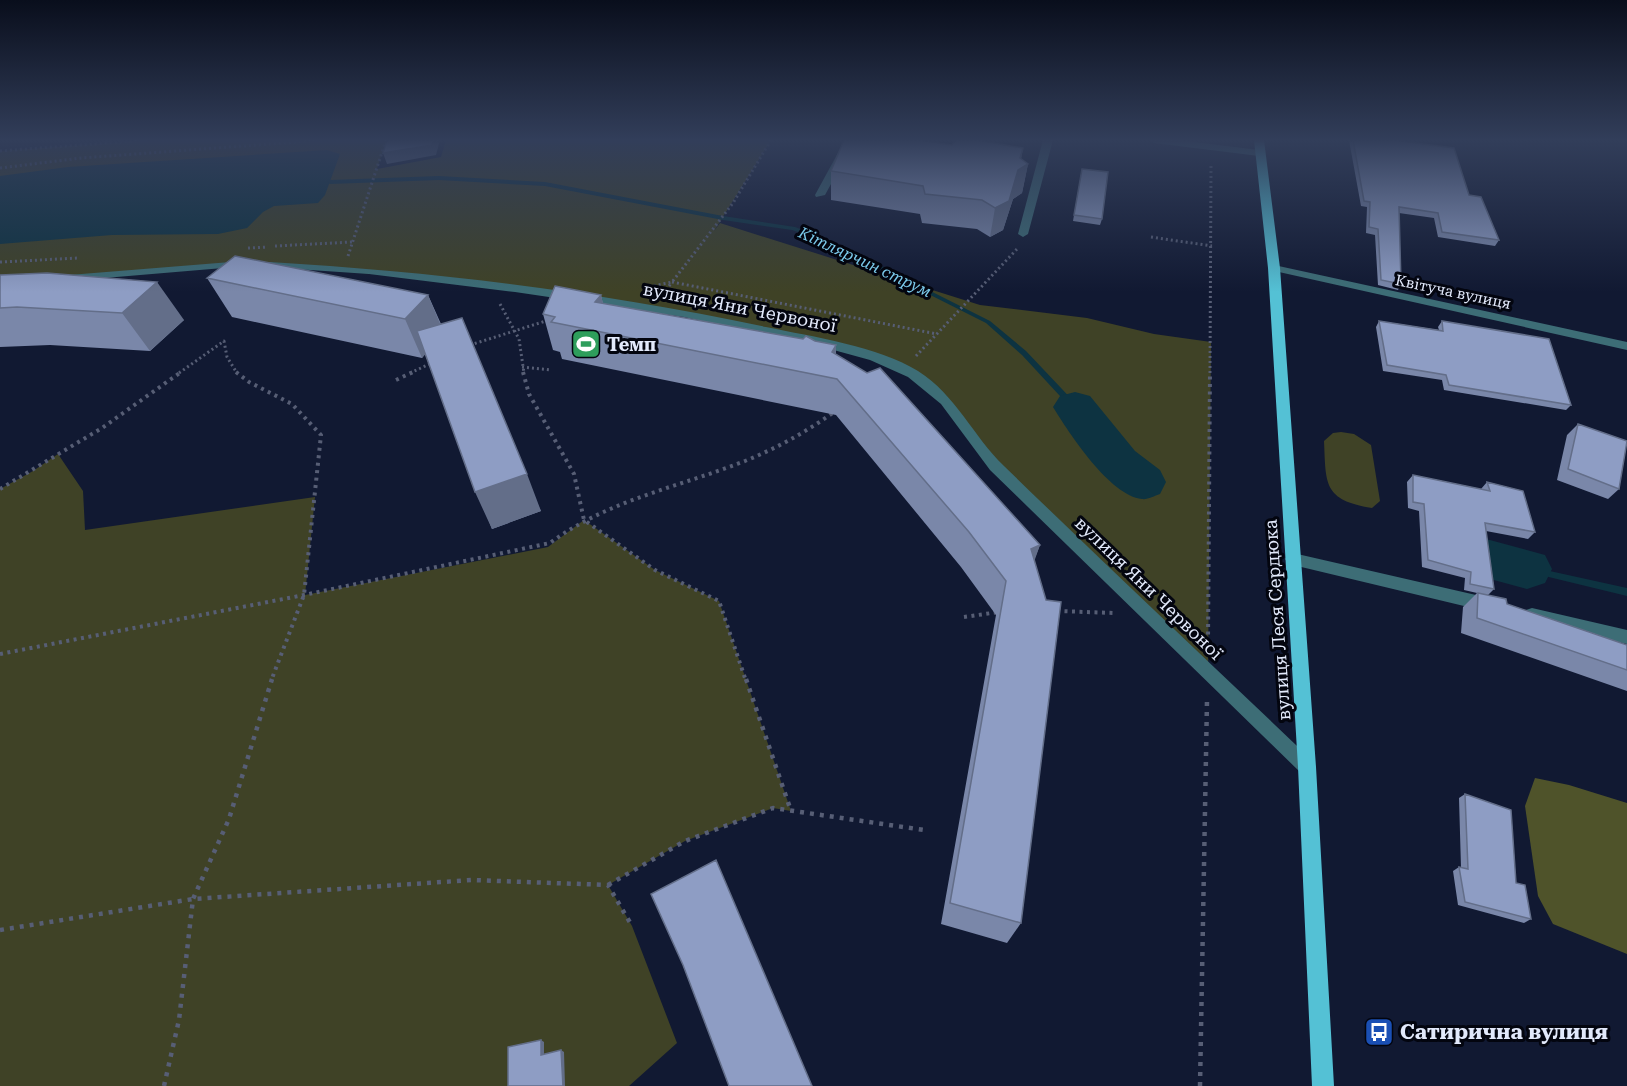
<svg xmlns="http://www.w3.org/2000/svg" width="1627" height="1086" font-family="'Roboto Serif',serif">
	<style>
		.green { fill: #3f4226 }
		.forest { fill: #4f532a }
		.water { fill: #0d3341 }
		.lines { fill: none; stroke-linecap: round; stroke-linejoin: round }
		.stream { fill: #0d3341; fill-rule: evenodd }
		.river { fill: #0d3341; fill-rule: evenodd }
		.path-far2 { stroke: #575e75; stroke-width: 3; stroke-dasharray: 2 3; stroke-linecap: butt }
		.path-far1 { stroke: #575e75; stroke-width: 4; stroke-dasharray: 3 4.5; stroke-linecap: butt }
		.path { stroke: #575e75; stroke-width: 4.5; stroke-dasharray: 4 6; stroke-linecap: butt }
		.minor { fill: #3d6d76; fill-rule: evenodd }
		.major { fill: #54c1d5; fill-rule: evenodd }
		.wall { fill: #7a87a9 }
		.shaded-wall { fill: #636e89 }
		.building { fill: #8e9dc4; stroke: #636e89; stroke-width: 1.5 }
		.labels { text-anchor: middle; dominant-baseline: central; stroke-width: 6; stroke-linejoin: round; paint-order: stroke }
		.far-street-label { font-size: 15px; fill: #e2e9fb; stroke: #03050f }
		.far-water-label { font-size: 16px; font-style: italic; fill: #7bcaeb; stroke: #03050f }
		.street-label { font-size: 18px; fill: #e2e9fb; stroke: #03050f }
		.poi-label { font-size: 18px; font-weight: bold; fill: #e2e9fb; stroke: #03050f; text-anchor: start }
		.near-poi-label { font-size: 21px; font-weight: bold; fill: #e2e9fb; stroke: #03050f; text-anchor: start }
	</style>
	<rect width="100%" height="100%" fill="#111932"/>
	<path class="green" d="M 155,140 L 386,140 L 377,169 L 441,157 L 446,140 L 771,140 L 714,231 L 720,223 L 980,305 L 1087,318 L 1154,334 L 1211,342 L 1208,671 L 995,466 L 922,380 L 874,357 L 652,308 L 430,278 L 240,264 L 0,286 L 0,151 Z
		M 1341,432 L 1354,434 L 1371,445 L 1380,501 L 1372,508 C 1323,500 1326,484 1324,441 L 1333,433 Z
		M 58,454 L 83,491 L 85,530 L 315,497 L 305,595 L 548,547 L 584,520 L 655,570 L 719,601 L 791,811 L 773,808 L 685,841 L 608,885 L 632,926 L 677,1043 L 629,1086 L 0,1086 L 0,489 L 33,471 Z"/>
	<path class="forest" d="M 1535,778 L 1569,785 L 1627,803 L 1627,954 L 1553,924 L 1538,896 L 1525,806 Z"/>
	<path class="water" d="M 327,150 L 340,154 L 325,195 L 318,203 L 274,206 L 263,212 L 247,228 L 218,234 L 112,235 L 0,244 L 0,176 L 68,167 Z"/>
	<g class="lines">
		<path class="stream" d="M 439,176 L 545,182 L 723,216 L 795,227 L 827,239 L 990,321 L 1026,351 L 1079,407 L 1078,409 L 1072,409 L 1022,355 L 986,323 L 823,241 L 792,230 L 723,220 L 545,186 L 439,180 L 330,184 L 327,182 L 330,180 Z
			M 1527,566 L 1627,588 L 1627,596 L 1524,571 L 1523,569 L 1524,567 Z"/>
		<path class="river" d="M 1075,392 L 1090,396 L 1135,451 L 1160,470 L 1166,482 L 1160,494 C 1154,496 1147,500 1142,499 C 1110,496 1069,433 1053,407 L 1060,396 Z
			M 1475,536 L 1545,555 L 1552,569 L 1545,583 L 1527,589 L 1457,570 L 1450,556 L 1457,542 Z"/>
		<path class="path-far2" d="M 0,151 L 147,140
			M 0,168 L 81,158 L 323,140
			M 1151,237 L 1212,246
			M 275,246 L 352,242
			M 248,248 L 268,247
			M 348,256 L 386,140
			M 0,262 L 79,258
			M 644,288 L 672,282 L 733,203 L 771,140
			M 663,294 L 672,282 L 937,334
			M 500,304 L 519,339 L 524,373
			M 470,345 L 549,320
			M 916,356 L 1018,248
			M 522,367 L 551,370
			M 179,373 L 224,341 L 227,357 L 237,373
			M 410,373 L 434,362
			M 1210,373 L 1211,163"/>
		<path class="path-far1" d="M 236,372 L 249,382 L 292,404 L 321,435 L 304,595 L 271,681
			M 523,372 L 529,394 L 574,474 L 584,520 L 655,570 L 719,601 L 746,681
			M 396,380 L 413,372
			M 0,489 L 102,428 L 181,372
			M 1057,611 L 1115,613
			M 964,617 L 999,612
			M 1208,642 L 1210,372
			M 0,654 L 304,595 L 550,543 C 608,500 679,487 745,461 C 777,448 806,432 834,412"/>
		<path class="path" d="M 746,679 L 791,811
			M 608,885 L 685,841 L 773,808 L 924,830
			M 0,930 L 193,899 L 471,880 L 608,885 L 632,926
			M 164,1086 L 179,1020 L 193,899 L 229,819 L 272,679
			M 1200,1086 L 1207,700"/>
		<path class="minor" d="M 845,140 L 855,140 L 825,195 L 816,197 L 815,195 Z
			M 1043,140 L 1053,140 L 1028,234 L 1023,237 L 1018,234 Z
			M 1149,140 L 1178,140 L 1259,150 L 1264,153 L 1259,156 L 1154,143 Z
			M 243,261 L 247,262 L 247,266 L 69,281 L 63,278 L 69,275 Z
			M 270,262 C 437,272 603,292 766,327 C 814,337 877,346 918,371 C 956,395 973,436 1004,466 C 1106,565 1210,663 1313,761 L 1316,767 L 1313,773 L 1307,775 L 1301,773 L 990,470 L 941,404 L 908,377 L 870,360 L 819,346 L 684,317 L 515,292 L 369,274 L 266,267 L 264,265 Z
			M 1274,265 L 1627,342 L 1627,350 L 1270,270 L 1268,268 Z
			M 1293,553 L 1489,598 L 1495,600 L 1497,605 L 1495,610 L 1489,612 L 1293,565 L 1288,563 L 1285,559 L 1288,555 Z
			M 1532,608 L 1627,630 L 1627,644 L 1526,620 L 1524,615 L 1526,610 Z"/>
		<path class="major" d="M 1254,140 L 1264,140 L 1280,268 L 1316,767 L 1334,1086 L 1312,1086 L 1298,767 L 1268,268 Z"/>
	</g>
	<path class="wall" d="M 1349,140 L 1392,140 L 1469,195 L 1499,240 L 1495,246 L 1438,237 L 1434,218 L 1399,213 L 1401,284 L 1398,290 L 1378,285 L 1375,235 L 1366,233 L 1367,207 L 1361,206 Z
		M 952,145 L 1023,148 L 1021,159 L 1028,164 L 1022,193 L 1013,199 L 1003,230 L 990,237 L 977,229 L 922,223 L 920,214 L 831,200 L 831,171 Z
		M 1081,174 L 1102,219 L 1100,225 L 1073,221 Z
		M 0,275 L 184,320 L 150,351 L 50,345 L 0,347 Z
		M 207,278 L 428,295 L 441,324 L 541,511 L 492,529 L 425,354 L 422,358 L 232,317 Z
		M 601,295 L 603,304 L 836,345 L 836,354 L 1040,545 L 1034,560 L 1021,923 L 1007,943 L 941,924 L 996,615 L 961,567 L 836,415 L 562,359 L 560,352 L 553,350 L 543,314 Z
		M 1379,321 L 1439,330 L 1438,327 L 1442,321 L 1571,405 L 1566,410 L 1444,390 L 1442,380 L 1383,371 L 1376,327 Z
		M 1578,424 L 1619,489 L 1608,499 L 1557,480 L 1567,435 Z
		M 1413,475 L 1481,489 L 1487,482 L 1535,532 L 1528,539 L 1486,531 L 1494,589 L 1488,595 L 1507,604 L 1627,645 L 1627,691 L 1461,633 L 1463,607 L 1477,593 L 1464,590 L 1465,578 L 1422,567 L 1419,511 L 1408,508 L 1407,482 Z
		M 1465,794 L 1516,883 L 1531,919 L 1524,923 L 1458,905 L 1453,871 L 1459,867 L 1461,868 L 1459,798 Z"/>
	<path class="shaded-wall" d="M 433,140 L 440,140 L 436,155 L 387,164 L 383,153 Z
		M 1023,148 L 1019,170 L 1028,164 L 1022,193 L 1013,199 L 1003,230 L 990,237 L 995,208 L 1020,158 Z
		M 157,282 L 184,320 L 150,351 L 122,313 Z
		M 428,295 L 444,333 L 422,358 L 405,319 Z
		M 601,295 L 609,331 L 595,302 Z
		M 836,345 L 835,379 L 832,352 Z
		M 527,474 L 541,511 L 492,529 L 475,492 Z
		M 1040,545 L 1028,579 L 1031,549 Z
		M 541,1040 L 544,1042 L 544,1057 L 541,1055 Z
		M 561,1050 L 564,1052 L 565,1086 L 563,1086 Z"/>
	<path class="building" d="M 387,140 L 433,140 L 432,145 L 383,153 Z
		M 844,140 L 916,140 L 952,145 L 956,140 L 976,140 L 1023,148 L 1020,158 L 1028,164 L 1018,170 L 1009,201 L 995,208 L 982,200 L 925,194 L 923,186 L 831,171 Z
		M 1353,140 L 1392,140 L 1454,148 L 1469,195 L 1481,197 L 1499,240 L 1442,232 L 1438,213 L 1399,207 L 1401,284 L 1381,280 L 1378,229 L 1369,227 L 1370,202 L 1364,201 Z
		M 1082,169 L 1108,172 L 1102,219 L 1074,215 Z
		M 235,256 L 428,295 L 405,319 L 207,278 Z
		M 47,273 L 157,282 L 122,313 L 17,307 L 0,308 L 0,275 Z
		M 555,286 L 601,295 L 595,302 L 803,339 L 806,336 L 815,341 L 836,345 L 832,352 L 867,373 L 880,368 L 1040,545 L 1031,549 L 1046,600 L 1061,602 L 1021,923 L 950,903 L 1006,581 L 969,532 L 837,379 L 551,322 L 555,317 L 543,314 Z
		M 462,318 L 527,474 L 475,492 L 417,331 Z
		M 1379,321 L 1443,331 L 1442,321 L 1549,339 L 1571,405 L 1449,385 L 1446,375 L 1387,365 Z
		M 1578,424 L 1627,441 L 1619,489 L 1568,469 Z
		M 1413,475 L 1490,491 L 1487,482 L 1523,491 L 1535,532 L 1485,523 L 1494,589 L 1470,584 L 1471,572 L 1428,560 L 1424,504 L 1413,502 Z
		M 1478,593 L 1506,599 L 1507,604 L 1627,645 L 1627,670 L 1477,618 Z
		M 1465,794 L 1511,810 L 1516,883 L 1525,885 L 1531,919 L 1465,902 L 1459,867 L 1468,869 Z
		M 716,860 L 812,1086 L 729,1086 L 683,965 L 651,894 Z
		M 541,1040 L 541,1055 L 561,1050 L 563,1086 L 508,1086 L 508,1047 Z"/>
	<linearGradient id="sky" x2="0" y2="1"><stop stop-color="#090e1c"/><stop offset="0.48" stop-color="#323e5a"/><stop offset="1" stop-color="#323e5a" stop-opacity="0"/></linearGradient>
	<rect width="1627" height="292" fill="url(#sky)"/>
	<defs>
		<g id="stadium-square" transform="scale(1.5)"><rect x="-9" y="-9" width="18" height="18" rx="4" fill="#2e9e5b" stroke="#03050f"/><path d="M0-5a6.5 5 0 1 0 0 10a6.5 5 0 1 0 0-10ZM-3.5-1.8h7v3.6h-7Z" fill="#fff"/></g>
		<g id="bus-square" transform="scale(1.5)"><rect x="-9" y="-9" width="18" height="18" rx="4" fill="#1a4fb4" stroke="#03050f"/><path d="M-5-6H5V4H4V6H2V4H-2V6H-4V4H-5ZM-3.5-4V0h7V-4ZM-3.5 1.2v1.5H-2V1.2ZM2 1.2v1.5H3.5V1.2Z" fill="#fff"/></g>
	</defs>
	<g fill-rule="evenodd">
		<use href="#stadium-square" x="586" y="344"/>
		<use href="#bus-square" x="1379" y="1032"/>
	</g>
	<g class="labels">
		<g class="far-street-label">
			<text transform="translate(1453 292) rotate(12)">Квітуча вулиця</text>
		</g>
		<g class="far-water-label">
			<text transform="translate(865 262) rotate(25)">Кітлярчин струм</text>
		</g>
		<g class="street-label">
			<text transform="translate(740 307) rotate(11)">вулиця Яни Червоної</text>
			<text transform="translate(1149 588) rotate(44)">вулиця Яни Червоної</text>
			<text transform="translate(1277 620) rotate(-94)">вулиця Леся Сердюка</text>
		</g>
		<g class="poi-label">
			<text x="607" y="344">Темп</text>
		</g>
		<g class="near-poi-label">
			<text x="1400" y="1032">Сатирична вулиця</text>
		</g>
	</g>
</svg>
